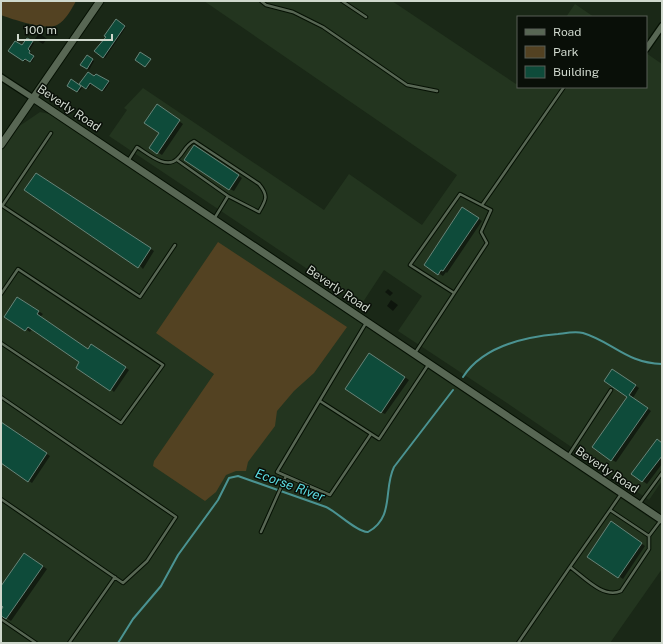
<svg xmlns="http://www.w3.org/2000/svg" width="663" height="644" font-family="'Public Sans',sans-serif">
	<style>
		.built { fill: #23351f }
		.green { fill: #534222 }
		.shadow { fill: #0007 }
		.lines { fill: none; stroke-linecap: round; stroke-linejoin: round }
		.stream { stroke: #4b9392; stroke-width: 2 }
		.building { fill: #0e4b3a; stroke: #688479 }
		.service-casing { stroke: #051003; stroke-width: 4.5 }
		.minor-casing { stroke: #051003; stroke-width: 8 }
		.tertiary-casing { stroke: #051003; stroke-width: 9 }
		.service { stroke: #586754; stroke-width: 2.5 }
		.minor { stroke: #586754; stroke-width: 5.5 }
		.tertiary { stroke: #586754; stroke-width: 7 }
		.labels { text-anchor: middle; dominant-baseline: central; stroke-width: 3; stroke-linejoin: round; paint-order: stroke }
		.street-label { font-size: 12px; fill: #cfd8cd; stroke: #090f08 }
		.water-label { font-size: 13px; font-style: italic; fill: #5cdde4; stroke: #090f08 }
	</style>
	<rect width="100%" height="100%" fill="#1a2817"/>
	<path class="built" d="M 204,1 L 392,1 L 516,84 L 518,82 L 518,87 L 646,87 L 646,53 L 662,64 L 662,481 L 649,500 L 507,403 L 398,331 L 422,296 L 384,270 L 361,305 L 109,136 L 127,110 L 124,108 L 143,88 L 324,210 L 349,174 L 422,225 L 457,175 Z
		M 575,4 L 594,17 L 566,17 Z
		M 40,112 L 50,114 L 662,526 L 662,569 L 610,643 L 1,643 L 1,151 L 18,127 Z"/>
	<path class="green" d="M 1,1 L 76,1 C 71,10 66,20 57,25 C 46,31 12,19 1,15 Z
		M 218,242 L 347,327 L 314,373 L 294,391 L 277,411 L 275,426 L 248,462 L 246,471 L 236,471 L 226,475 L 216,492 L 205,501 L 153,466 L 154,461 L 214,374 L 156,333 Z"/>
	<path class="shadow" d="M 116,21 L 126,27 L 105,58 L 95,51 L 107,36 Z
		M 39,33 L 47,39 L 43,44 L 35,39 Z
		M 28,39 L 34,43 L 29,51 L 31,52 L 29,54 L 34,58 L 32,62 L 27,59 L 25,61 L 10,51 L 22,46 Z
		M 87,56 L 94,61 L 89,70 L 81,65 Z
		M 97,75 L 110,82 L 104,91 L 92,83 L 88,89 L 81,84 L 95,78 Z
		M 71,81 L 82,88 L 79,92 L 68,85 Z
		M 161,108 L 183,124 L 162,155 L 150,147 L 160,133 Z
		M 198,148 L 242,178 L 234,191 L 230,189 Z
		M 77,200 L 154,251 L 143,269 L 76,201 Z
		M 466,210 L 482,221 L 447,273 L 446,272 L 443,276 L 425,265 Z
		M 388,289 L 393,293 L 390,296 L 385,292 Z
		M 22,300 L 43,314 L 40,317 L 88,350 L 95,348 L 129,370 L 114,392 L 81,362 L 32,329 L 30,332 L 5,316 Z
		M 391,300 L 398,305 L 393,311 L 387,306 Z
		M 374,356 L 409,380 L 385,414 L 381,412 Z
		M 617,373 L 639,388 L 633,398 L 651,411 L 616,462 L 612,460 L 629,397 Z
		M 1,423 L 50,456 L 32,483 L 1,462 Z
		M 662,444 L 662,464 L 647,484 L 632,473 Z
		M 615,525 L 645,546 L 623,579 L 588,556 Z
		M 28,556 L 47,569 L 11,621 L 1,615 L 5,606 L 1,604 L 1,588 Z"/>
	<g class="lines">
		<path class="stream" d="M 463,377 C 483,346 524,337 558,334 C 566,333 575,331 583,333 C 613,342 626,363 662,364
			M 118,643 L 133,619 L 161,586 L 178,555 L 218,500 L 229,478 L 238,476 L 326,507 C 337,512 358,533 368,532 C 395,517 383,489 394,467 L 453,390"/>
	</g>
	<path class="building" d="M 116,19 L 125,26 L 103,58 L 94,51 L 106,37 L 104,36 Z
		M 27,38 L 33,41 L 28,49 L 30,51 L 29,53 L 34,56 L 30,62 L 25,59 L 23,61 L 8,51 L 15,41 L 22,45 Z
		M 140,52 L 151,59 L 145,67 L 135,60 Z
		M 87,55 L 93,59 L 87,69 L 80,65 Z
		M 88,72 L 94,76 L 96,74 L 109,81 L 102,91 L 90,83 L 86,89 L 79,84 Z
		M 71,79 L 81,86 L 77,92 L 67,86 Z
		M 157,104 L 180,120 L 157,154 L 149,148 L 159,133 L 144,123 Z
		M 194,145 L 239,175 L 229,190 L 184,160 Z
		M 36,173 L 151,248 L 138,268 L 24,190 Z
		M 462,207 L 479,218 L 443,271 L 441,270 L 438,275 L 424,265 Z
		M 17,297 L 39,311 L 37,314 L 88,349 L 91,344 L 126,367 L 110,391 L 76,368 L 79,362 L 28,327 L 25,331 L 4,317 Z
		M 369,353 L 405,377 L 381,413 L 345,389 Z
		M 612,369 L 636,385 L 629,395 L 648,408 L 611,461 L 592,447 L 627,397 L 604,381 Z
		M 1,422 L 47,453 L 28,482 L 1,463 Z
		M 657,439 L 662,443 L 662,456 L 642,482 L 631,474 Z
		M 611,521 L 642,543 L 618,578 L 587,557 Z
		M 24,553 L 43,566 L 6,619 L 1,616 L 1,610 L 3,607 L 1,605 L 1,586 Z"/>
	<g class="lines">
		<g class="service-casing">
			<path id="service" d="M 261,1 L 266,5 L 293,12 L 323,27 L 407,85 L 437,91
				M 342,1 L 366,17
				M 177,160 L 228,196
				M 128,161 L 137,147 C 147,153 166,170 177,159 C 185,152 184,146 194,141 L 259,184 C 269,196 266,200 259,212 L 228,196 L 214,219
				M 1,205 L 140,297 L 175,245
				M 482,205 L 564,87
				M 2,206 L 51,133
				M 1,294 L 18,269 L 163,365 L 121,423 L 1,343
				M 366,323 L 277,472 L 330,495 L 371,434
				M 415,353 L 487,243 L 481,232 L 491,210 L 460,194 L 410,265 L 454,293
				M 1,397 L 176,517 L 147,561 L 123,583 L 1,499
				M 320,401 L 379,439 L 428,365
				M 568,456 L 611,390
				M 621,494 L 610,510 L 649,536 L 661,520
				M 640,503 L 662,473
				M 610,510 L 570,567 C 584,577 603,599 621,591 L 649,549 L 649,536
				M 261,532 L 286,476
				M 1,619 L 36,643
				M 69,643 L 115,577
				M 518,643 L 570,567"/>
		</g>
		<g class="minor-casing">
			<path id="minor" d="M 646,49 L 662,26
				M 1,77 L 33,98"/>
		</g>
		<g class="tertiary-casing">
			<path id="tertiary" d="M 33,98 L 662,520
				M 1,145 L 100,1"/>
		</g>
		<use href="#service" class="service"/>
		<use href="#minor" class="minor"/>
		<use href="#tertiary" class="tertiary"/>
	</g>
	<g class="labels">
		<g class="street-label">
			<text transform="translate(69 108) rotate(34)">Beverly Road</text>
			<text transform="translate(338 289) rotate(34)">Beverly Road</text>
			<text transform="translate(607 470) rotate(34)">Beverly Road</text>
		</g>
		<g class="water-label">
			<text transform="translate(290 485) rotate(20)">Ecorse River</text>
		</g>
	</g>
	<rect width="663" height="644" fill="none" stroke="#cfd8cd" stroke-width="4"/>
	<rect x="517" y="16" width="130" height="72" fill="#090f08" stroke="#585f57"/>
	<rect x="525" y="29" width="20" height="6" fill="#586754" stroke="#585f57"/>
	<text x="553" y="36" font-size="12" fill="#cfd8cd">Road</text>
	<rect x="525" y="46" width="20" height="12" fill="#534222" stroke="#585f57"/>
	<text x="553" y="56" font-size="12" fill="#cfd8cd">Park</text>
	<rect x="525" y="66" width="20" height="12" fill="#0e4b3a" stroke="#585f57"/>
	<text x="553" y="76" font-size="12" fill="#cfd8cd">Building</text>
	<path d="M18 34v6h94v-6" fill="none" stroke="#cfd8cd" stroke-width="2"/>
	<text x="24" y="34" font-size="12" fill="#cfd8cd" stroke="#090f08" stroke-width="3" paint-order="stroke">100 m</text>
</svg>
